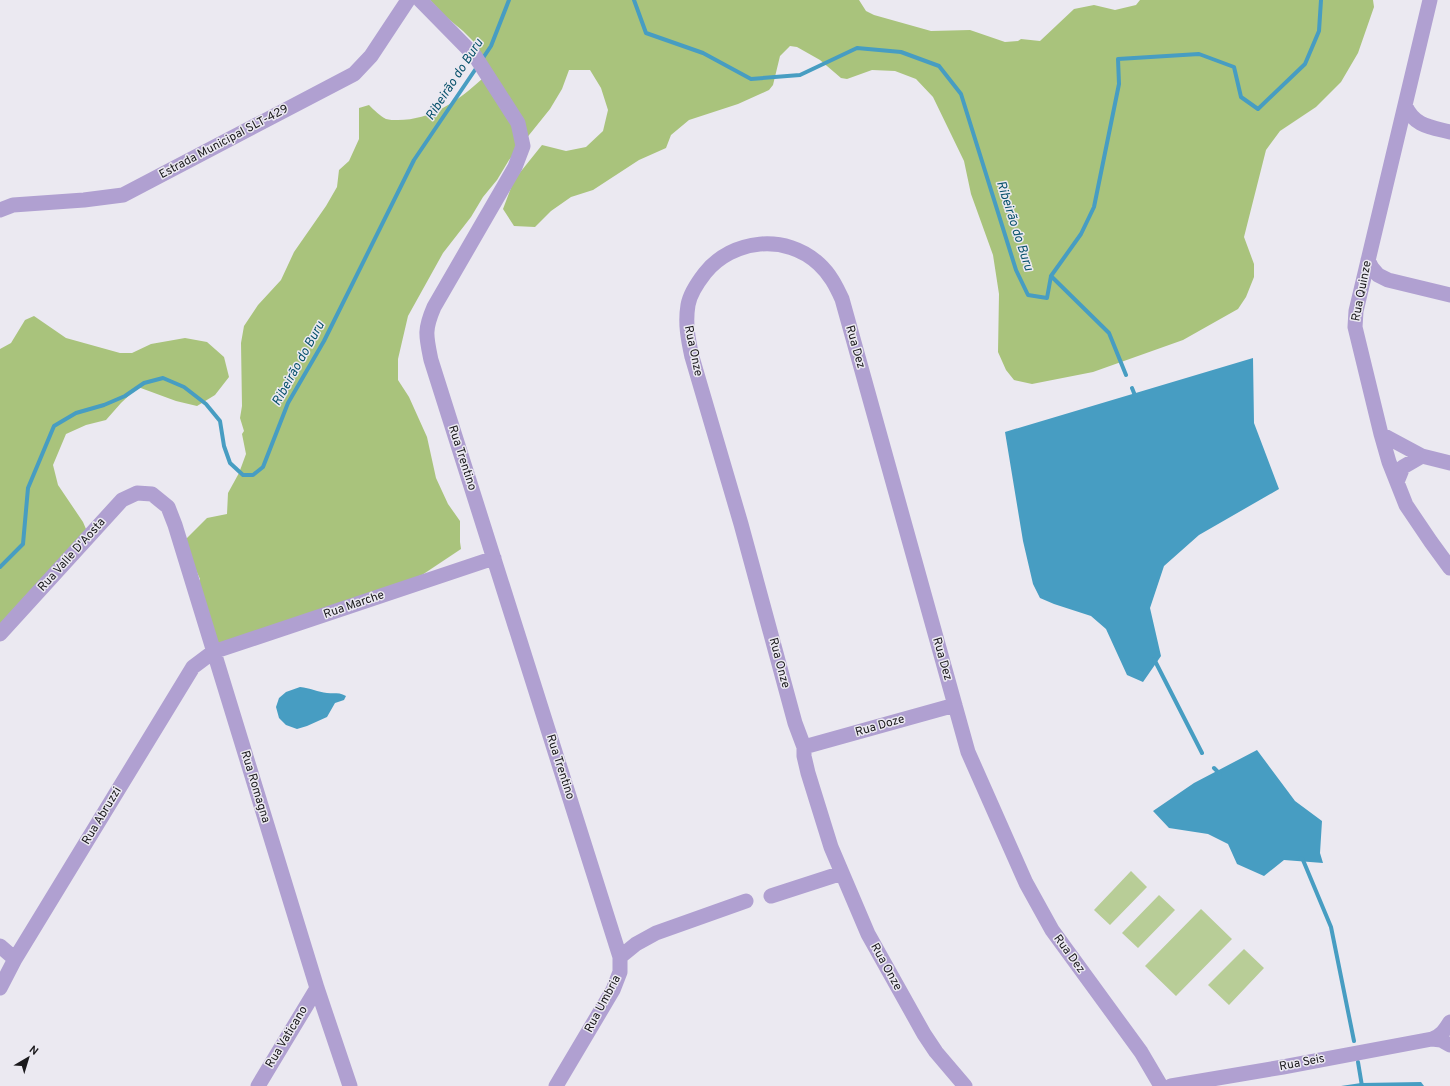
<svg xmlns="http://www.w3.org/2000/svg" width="1450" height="1086" font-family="Overpass,sans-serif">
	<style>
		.green { fill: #b8cd97 }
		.forest { fill: #a9c37c }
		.water { fill: #479dc2 }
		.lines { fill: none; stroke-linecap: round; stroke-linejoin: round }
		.stream { stroke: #479dc2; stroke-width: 4 }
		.minor { stroke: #b0a0d1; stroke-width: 15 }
		.labels { text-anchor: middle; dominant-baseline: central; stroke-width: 3; stroke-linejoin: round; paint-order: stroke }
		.street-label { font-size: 12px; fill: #1a191c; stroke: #ebe9f1 }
		.water-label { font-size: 13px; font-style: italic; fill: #07516b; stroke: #ebe9f1 }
	</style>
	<rect width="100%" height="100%" fill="#ebe9f1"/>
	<path class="green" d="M 1131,871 L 1147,887 L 1110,925 L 1094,910 Z
		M 1159,895 L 1175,910 L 1138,948 L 1122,933 Z
		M 1201,909 L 1232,939 L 1176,996 L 1145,966 Z
		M 1244,949 L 1264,968 L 1229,1005 L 1208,985 Z"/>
	<path class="forest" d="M 430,0 L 859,0 L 866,11 L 874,15 L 931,31 L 970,30 L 1005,42 L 1018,41 L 1021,39 L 1040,41 L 1074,9 L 1094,5 L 1115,10 L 1136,5 L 1140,0 L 1373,0 L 1374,7 L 1358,53 L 1341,82 L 1316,107 L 1280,131 L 1266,150 L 1244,237 L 1254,264 L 1254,277 L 1246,297 L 1238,309 L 1183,340 L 1093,372 L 1032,384 L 1014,380 L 1006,370 L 998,352 L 999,294 L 993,255 L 971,194 L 964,161 L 933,97 L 916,79 L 895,71 L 872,70 L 847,79 L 841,78 L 820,60 L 797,47 L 790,46 L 780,56 L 773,85 L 769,90 L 738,104 L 689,120 L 671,135 L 666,148 L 639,160 L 593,190 L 571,197 L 551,211 L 535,227 L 514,226 L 503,209 L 514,180 L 542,145 L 566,151 L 586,147 L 603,131 L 608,110 L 601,88 L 590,70 L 569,70 L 562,89 L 550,109 L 509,160 L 497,180 L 483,197 L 471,217 L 443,253 L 408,316 L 398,359 L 398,380 L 409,397 L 427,437 L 436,478 L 448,504 L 460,521 L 460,542 L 461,549 L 422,575 L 220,648 L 192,599 L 200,579 L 191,559 L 186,539 L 207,518 L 227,514 L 228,493 L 239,473 L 246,454 L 242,434 L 244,431 L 240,418 L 242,406 L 241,343 L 244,326 L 258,305 L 281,280 L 294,252 L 326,206 L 337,187 L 339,170 L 349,161 L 359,139 L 359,108 L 369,105 C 374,110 380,116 386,119 C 389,120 394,120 398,120 C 431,120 458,101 482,79 L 483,67 L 479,47 L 463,31 L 445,16 Z
		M 34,316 L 66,338 L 120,353 L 132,353 L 151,344 L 185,338 L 207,342 L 224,357 L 229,377 L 215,395 L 197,406 L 176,401 L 138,387 L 121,403 L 106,420 L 86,425 L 66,434 L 53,465 L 58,485 L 83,522 L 92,543 L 0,631 L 0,349 L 11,343 L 25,320 Z"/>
	<path class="water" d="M 1253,358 L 1254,423 L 1279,489 L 1199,535 L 1164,566 L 1150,608 L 1161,656 L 1143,682 L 1127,675 L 1106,629 L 1091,616 L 1054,604 L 1040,598 L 1033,584 L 1023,541 L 1005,432 Z
		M 300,687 C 310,688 318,692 327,693 C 334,694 339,692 346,696 L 344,700 L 335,703 L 327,717 L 307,726 L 297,729 L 286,725 L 279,718 L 276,707 L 279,698 L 286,692 Z
		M 1257,750 L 1295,801 L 1322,821 L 1320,853 L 1323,863 L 1284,860 L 1264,876 L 1237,864 L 1228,844 L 1208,834 L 1169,828 L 1153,811 L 1194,783 Z
		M 1421,1082 L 1424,1086 L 1341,1086 L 1361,1083 Z"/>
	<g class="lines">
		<path class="stream" d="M 634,0 L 646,33 L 703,53 L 751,79 L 800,75 L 857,48 L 901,52 L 939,66 L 961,94 L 1016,270 L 1028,295 L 1047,298 L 1051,276 L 1081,234 L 1094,207 L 1119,84 L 1118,59 L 1199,54 L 1234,67 L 1241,97 L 1258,109 L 1305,64 L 1319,31 L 1321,0
			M 481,61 L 491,46 L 509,0
			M 1051,276 L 1109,333 L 1126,375
			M 1132,388 L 1136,398
			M 0,567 L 23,544 L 28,488 L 54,426 L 76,413 L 104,405 L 125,396 L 144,383 L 163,378 L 184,387 L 206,404 L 220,421 L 224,446 L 230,463 L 243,475 L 253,475 L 263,467 L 288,403 L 324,341 L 414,160 L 477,67
			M 1154,659 L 1202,753
			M 1214,768 L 1220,774
			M 1301,858 L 1303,860 L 1331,927 L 1354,1041
			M 1358,1062 L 1362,1086"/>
		<path class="minor" d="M 420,0 L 475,56 L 518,123 L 523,146 L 515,167 L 434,307 C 424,330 426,336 431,360 L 620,957
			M 1430,0 L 1356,311 L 1355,327 L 1381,434 L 1389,462 L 1406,505 L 1431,542 L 1450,568
			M 1405,105 C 1414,126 1430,127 1450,132
			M 0,210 L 13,205 L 84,200 L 123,195 L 354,74 L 371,56 L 408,0
			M 1368,260 L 1372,268 L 1378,275 L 1388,280 L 1450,295
			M 1381,434 L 1422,456 L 1450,463
			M 1397,482 L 1403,467 L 1422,456
			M 0,634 L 122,500 L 137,493 L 152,494 L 168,507 L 175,525 L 317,988 L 350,1086
			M 804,747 L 955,705
			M 771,896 L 842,873
			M 0,946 L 15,959
			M 0,988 L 15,959 L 193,667 L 213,652 L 494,558
			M 1432,1039 L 1441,1040 L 1450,1045
			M 258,1086 L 317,988
			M 556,1086 L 613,990 L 620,972 L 620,957 L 636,944 L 656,933 L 746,901
			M 965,1086 L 936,1052 L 924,1034 L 868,934 L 831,847 L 808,773 L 804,756 L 804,747 L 795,723 L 741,524 L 692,357 C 688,339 685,323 688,305 C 690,293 698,282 705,273 C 732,239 786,233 819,264 C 830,274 836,286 842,299 L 968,752 L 1026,883 L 1052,930 L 1141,1052 L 1161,1086
			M 1171,1086 L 1283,1067 L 1432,1039 C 1441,1036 1445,1030 1450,1022"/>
	</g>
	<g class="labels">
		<g class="street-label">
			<text transform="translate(224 142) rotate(-28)">Estrada Municipal SLT-429</text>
			<text transform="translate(1362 291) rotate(-79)">Rua Quinze</text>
			<text transform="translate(855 347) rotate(74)">Rua Dez</text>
			<text transform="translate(693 351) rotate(78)">Rua Onze</text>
			<text transform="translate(462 458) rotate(72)">Rua Trentino</text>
			<text transform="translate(72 555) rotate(-48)">Rua Valle D'Aosta</text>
			<text transform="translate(354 605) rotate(-19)">Rua Marche</text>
			<text transform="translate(942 659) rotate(74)">Rua Dez</text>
			<text transform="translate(779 663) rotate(75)">Rua Onze</text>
			<text transform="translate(880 726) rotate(-16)">Rua Doze</text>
			<text transform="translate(560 767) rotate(72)">Rua Trentino</text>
			<text transform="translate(255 787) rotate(73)">Rua Romagna</text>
			<text transform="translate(102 816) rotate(-59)">Rua Abruzzi</text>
			<text transform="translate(1069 954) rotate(54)">Rua Dez</text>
			<text transform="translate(886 967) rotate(61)">Rua Onze</text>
			<text transform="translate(603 1004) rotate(-62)">Rua Umbria</text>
			<text transform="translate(287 1037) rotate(-59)">Rua Vaticano</text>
			<text transform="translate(1302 1063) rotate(-11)">Rua Seis</text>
		</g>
		<g class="water-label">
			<text transform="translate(455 80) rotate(-57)">Ribeirão do Buru</text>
			<text transform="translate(1014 226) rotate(72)">Ribeirão do Buru</text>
			<text transform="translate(299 364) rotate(-61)">Ribeirão do Buru</text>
		</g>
	</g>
	<g transform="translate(28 1058) rotate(38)" stroke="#ebe9f1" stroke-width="3" paint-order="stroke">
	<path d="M0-3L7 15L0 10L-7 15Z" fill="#1a191c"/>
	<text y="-6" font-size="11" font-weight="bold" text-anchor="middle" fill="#1a191c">N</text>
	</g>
</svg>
